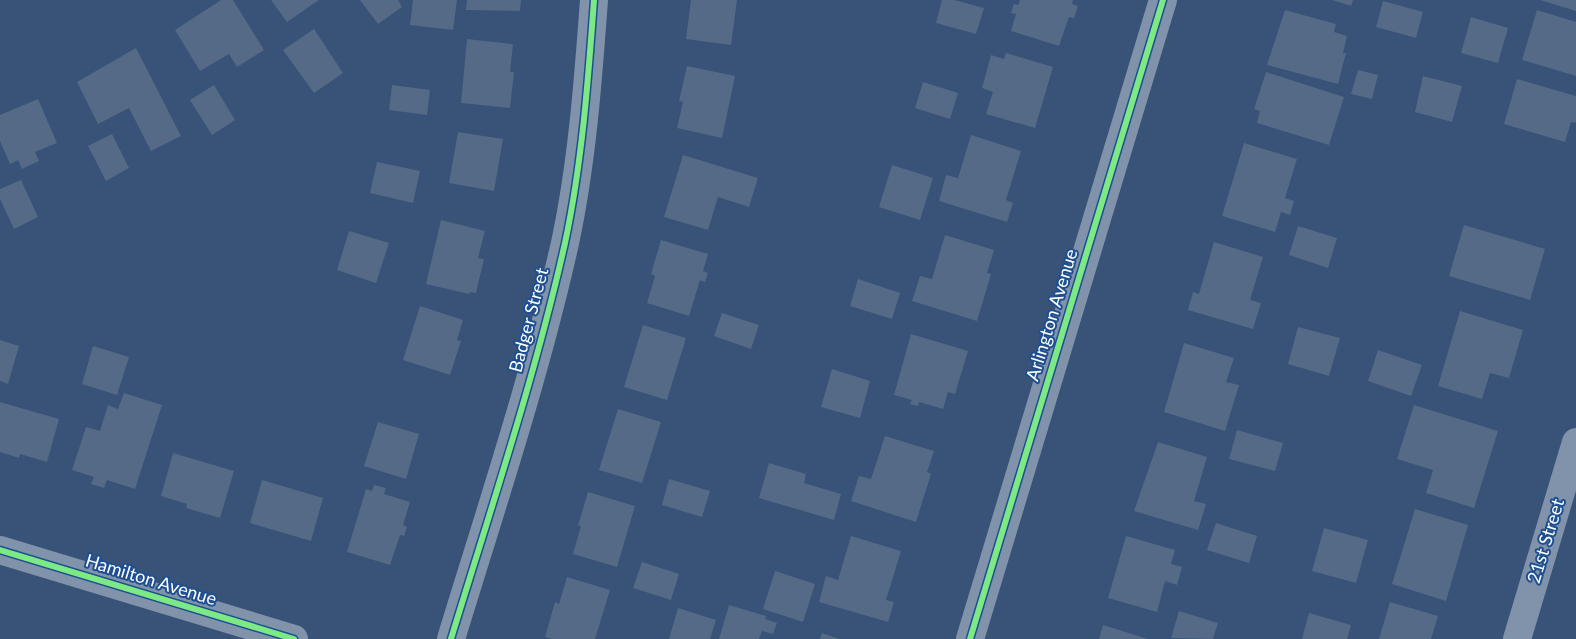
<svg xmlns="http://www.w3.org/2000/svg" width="1576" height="639" viewBox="0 0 1576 639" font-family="Lato,sans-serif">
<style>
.building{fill:#546a87}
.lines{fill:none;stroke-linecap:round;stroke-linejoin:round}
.minor{stroke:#8093aa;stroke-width:28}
.tertiary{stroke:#8093aa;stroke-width:28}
.cycleway-casing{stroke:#1e4f91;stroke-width:9}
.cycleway{stroke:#7ce984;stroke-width:6}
.labels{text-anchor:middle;stroke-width:4;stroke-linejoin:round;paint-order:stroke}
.street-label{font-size:18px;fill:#fff;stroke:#1e4f91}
</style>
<rect width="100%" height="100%" fill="#385377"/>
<path class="building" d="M221,0h12l31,50 -27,17 -8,-13 -29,17 -25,-41z
M271,0h48l-32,22z
M360,0h38l4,7 -24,17z
M413,0h44l-4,30 -43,-5z
M467,0h54l-1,11 -54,-1z
M691,0h46l-6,45 -45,-6z
M942,0h12l30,8 -8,26 -40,-11z
M1020,0h53l-1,4 6,2 -4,12 -5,-1 -10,29 -48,-15 5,-17 -5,-1 3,-9 4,1z
M1332,0h21l-2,6z
M1540,0h36v11z
M1383,1l40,11 -7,26 -40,-11z
M1285,10l51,14 -2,8 13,4 -4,17h3l-8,31 -71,-19z
M1537,10l39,12v54l-54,-16z
M1471,17l37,11 -10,35 -37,-10z
M314,29l29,44 -29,20 -31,-43z
M467,39l46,5 -3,28h4l-4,36 -49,-5z
M136,48l45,88 -30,15 -22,-43 -31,16 -21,-42z
M1006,53l47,14 -18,61 -49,-14 7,-22 -11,-4 9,-33 13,4z
M687,66l48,10 -13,62 -45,-10 6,-26 -4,-1z
M1358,70l20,5 -6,24 -21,-5z
M1266,72l78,25 -15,48 -72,-22 3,-12 -6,-2z
M1423,76l39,10 -10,36 -37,-10z
M1517,79l59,17v25l-1,2 -4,-1 -6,20 -61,-18z
M923,82l35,11 -8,26 -35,-11z
M214,85l21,35 -23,15 -22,-35z
M392,85l38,5 -3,25 -38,-5z
M38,99l19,44 -22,9 4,9 -17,8 -4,-9 -8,4 -10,-23v-26z
M458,132l45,7 -9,52 -45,-8z
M112,134l17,34 -23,13 -18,-35z
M971,135l50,16 -15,49 7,3 -6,19 -68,-21 7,-26 12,3z
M1244,143l53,16 -12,39 9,3 -4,14 -9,-3 -6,20 -53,-16z
M683,155l75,23 -9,29 -31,-10 -10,33 -44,-13z
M377,162l43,9 -7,32 -43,-10z
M892,165l41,13 -13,42 -41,-13z
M21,180l17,37 -24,12 -14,-30v-10z
M441,220l44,11 -7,27 6,1 -8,34 -6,-1 -1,2 -43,-10z
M1464,225l81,24 -15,51 -81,-24z
M1298,226l39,12 -9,30 -39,-13z
M349,231l40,12 -13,40 -39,-13z
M945,235l49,15 -7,23 4,1 -14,47 -65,-20 8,-25 12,3z
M661,240l47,14 -5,17 5,2 -3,9 -5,-2 -11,36 -42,-13 8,-27 -4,-2z
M1214,242l49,15 -13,43 11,3 -8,26 -65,-19 5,-18 6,2z
M858,279l42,14 -8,26 -42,-13z
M420,306l43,14 -6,20 4,1 -11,34 -47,-15z
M1460,311l63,19 -14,48 -19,-5 -8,26 -44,-13z
M722,313l37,12 -8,24 -37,-13z
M643,325l43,13 -19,62 -43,-13z
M1298,327l42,11 -11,38 -41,-12z
M911,334l57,17 -13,43 -7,-2 -5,17 -24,-7 -1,4 -8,-2 2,-4 -18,-5z
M0,340l19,6 -11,38 -8,-3z
M1184,343l50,15 -8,24 13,3 -14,46 -61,-19z
M93,346l36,11 -12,38 -35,-11z
M1378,350l44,15 -11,31 -43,-15z
M832,369l38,12 -10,37 -39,-11z
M124,393l38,12 -27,84 -28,-9 -3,8 -13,-4 3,-7 -22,-7 14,-43 14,4 8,-26 10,4z
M0,402l59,17 -12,43 -27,-8 -1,4 -19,-6z
M1414,405l84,26 -24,77 -48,-15 7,-23 -36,-11z
M618,409l43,13 -19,61 -43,-13z
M378,422l41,12 -13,45 -42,-13z
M1237,430l46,13 -8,28 -46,-12z
M885,436l49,15 -7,21 4,2 -15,48 -65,-21 8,-25 12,3z
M1158,442l49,15 -13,44 12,3 -8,26 -64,-19z
M173,453l61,18 -14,47 -34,-10 1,-4 -26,-8z
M769,463l37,11 -2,9 37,11 -7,26 -75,-22z
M669,479l41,12 -8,26 -40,-12z
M262,480l61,18 -12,43 -61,-18z
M374,485l12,3 -2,6 26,8 -7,23 4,2 -3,9 -4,-1 -10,30 -43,-13 19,-63 6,2z
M588,492l47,14 -18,61 -44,-13 8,-28h-3z
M1415,509l53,16 -22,76 -54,-17z
M1216,523l41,13 -8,27 -42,-13z
M1324,528l44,12 -12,43 -44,-12z
M851,536l50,15 -15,49 8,2 -6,20 -69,-20 7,-26 12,4z
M1126,536l49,14 -4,14 11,3 -5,18 -12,-4 -8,31 -49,-14z
M642,562l37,12 -8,26 -38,-12z
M775,571l40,13 -12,38 -40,-13z
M567,577l43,13 -15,49h-43l-7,-2 10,-35 4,2z
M1390,602l48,14 -7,23h-52z
M729,605l37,11 -1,3 12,4 -4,11 -11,-3 -3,8h-40z
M678,608l38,12 -6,19h-41z
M1179,611l39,12 -5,16 -42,-1z
M1309,613l42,12 -4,14h-45z
M1103,625l45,14h-49z
M822,633l17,6h-19z"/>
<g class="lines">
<path class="minor" d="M0,550l294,89
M451,639c40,-131 84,-262 114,-396 17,-80 23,-161 29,-243
M970,639l193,-639"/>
<path class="tertiary" d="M1517,639l59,-197"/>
<g class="cycleway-casing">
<path id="cycleway" d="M0,550l294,89
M451,639c40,-131 84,-262 114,-396 17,-80 23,-161 29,-243
M970,639l193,-639"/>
</g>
<use href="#cycleway" class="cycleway"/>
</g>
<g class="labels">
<g class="street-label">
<text transform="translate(1052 315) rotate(-73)" y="6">Arlington Avenue</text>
<text transform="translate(529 320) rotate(-75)" y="6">Badger Street</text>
<text transform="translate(1546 541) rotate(-73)" y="6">21st Street</text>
<text transform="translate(151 580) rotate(17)" y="6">Hamilton Avenue</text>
</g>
</g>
</svg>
